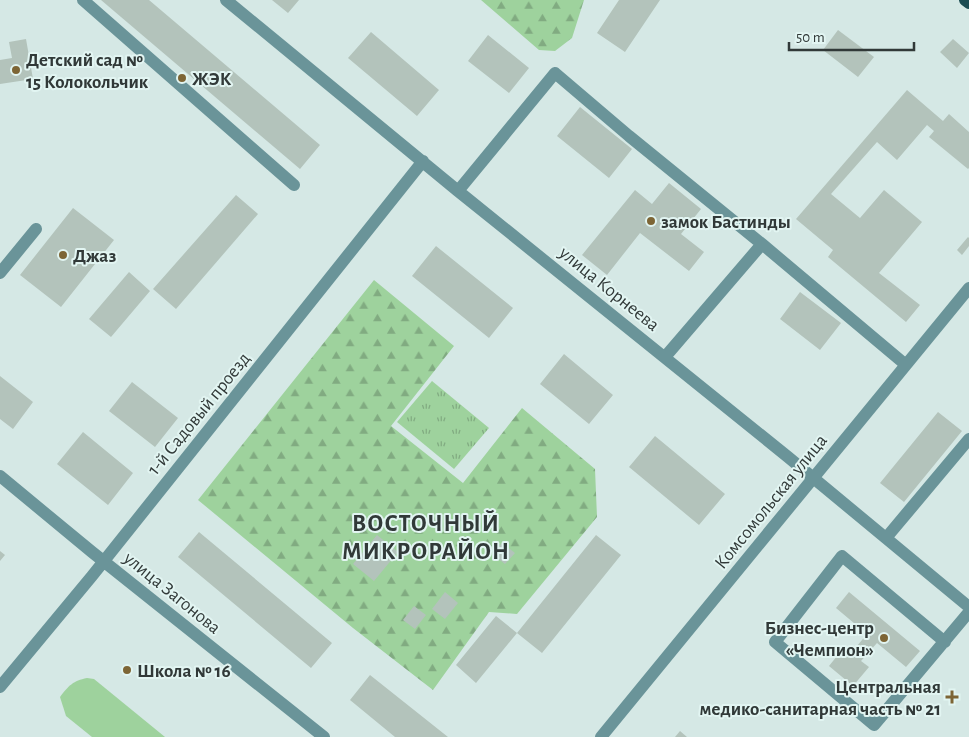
<svg xmlns="http://www.w3.org/2000/svg" width="969" height="737" viewBox="0 0 969 737" font-family="'Alegreya Sans',sans-serif">
<style>
.forest{fill:url(#forest-firs)}
.park{fill:url(#park-tufts)}
.pitch{fill:#9ed29d}
.building{fill:#b3c3bb}
.lines{fill:none;stroke-linecap:round;stroke-linejoin:round}
.minor{stroke:#6a9499;stroke-width:12}
.major{stroke:#1c4d53;stroke-width:12}
.poi-dot{fill:#7d6535;stroke:#e2f5f2;stroke-width:2}
.labels{text-anchor:middle;stroke-width:4;stroke-linejoin:round;paint-order:stroke}
.poi-label{font-size:19px;font-weight:bold;fill:#313938;stroke:#e2f5f2;text-anchor:start}
.street-label{font-size:19px;fill:#313938;stroke:#e2f5f2}
.district-label{font-size:24px;font-weight:bold;letter-spacing:1px;fill:#313938;stroke:#e2f5f2}
</style>
<defs>
<pattern id="forest-firs" width="22" height="20" patternUnits="userSpaceOnUse" patternTransform="scale(1.25)"><rect width="22" height="20" fill="#9ed29d"/><path d="M5 1l3.5 6h-7zM16 11l3.5 6h-7z" fill="#81ab81"/></pattern>
<pattern id="park-tufts" width="24" height="20" patternUnits="userSpaceOnUse" patternTransform="scale(1.25)"><rect width="24" height="20" fill="#9ed29d"/><path d="M3 7l-1-3M5 7V3M7 7l1-3M15 17l-1-3M17 17v-4M19 17l1-3" fill="none" stroke="#81ab81"/></pattern>
</defs>
<rect width="100%" height="100%" fill="#d5e8e5"/>
<path class="forest" d="M481,0h103l-12,38 -17,13 -16,-1z
M374,280l80,66 -63,80 72,57 59,-75 73,61 2,48 -80,97 -28,-2 -56,78 -80,-62 -155,-128z"/>
<path class="park" d="M432,381l57,47 -35,41 -57,-47z"/>
<path class="pitch" d="M87,678l7,1 71,58h-73l-26,-21 -6,-19c9,-12 13,-16 27,-19z"/>
<path class="building" d="M101,0h48l171,145 -20,24z
M272,0h27l-11,13z
M619,0h41l-35,52 -28,-19z
M838,30l36,27 -16,20 -35,-27z
M371,32l68,58 -22,26 -69,-58z
M488,35l41,33 -20,25 -41,-32z
M26,39l7,40 -33,5v-24l12,-2 -3,-16z
M953,39l16,14 -12,15 -17,-16z
M907,90l36,31 6,-7 20,18v36l-1,1 -39,-32 5,-6 -7,-6 -30,35 -20,-18 -46,52 29,24 24,-28 38,32 -43,51 41,32 -14,17 -78,-65 5,-7 -37,-31z
M580,107l52,42 -23,29 -52,-42z
M669,183l32,26 -20,25 23,18 -15,19 -49,-38 -33,42 -25,-20 53,-65 17,14z
M236,195l22,19 -82,95 -23,-20z
M73,208l41,32 -53,67 -41,-32z
M968,237l1,1v8l-7,9 -5,-5z
M436,246l77,62 -24,30 -77,-62z
M129,272l21,19 -39,46 -22,-18z
M800,292l41,31 -21,27 -40,-31z
M564,354l49,41 -24,29 -49,-40z
M0,376l33,26 -20,27 -13,-10z
M132,382l46,36 -23,29 -46,-36z
M938,412l24,19 -58,71 -24,-19z
M83,432l50,41 -25,32 -51,-41z
M655,436l70,58 -26,31 -70,-58z
M199,532l133,111 -21,25 -133,-111z
M377,535l21,17 -24,29 -21,-17z
M596,535l25,20 -79,98 -25,-20z
M502,543l13,10 -10,11 -13,-10z
M0,551l5,4 -5,6z
M445,592l13,11 -13,16 -13,-10z
M849,592l71,59 -14,16 -29,-24 -16,18 8,6 -16,19 -24,-20 16,-20 7,6 15,-18 -31,-26z
M414,606l12,9 -11,14 -12,-9z
M496,616l21,17 -41,50 -20,-18z
M370,675l78,62h-53l-45,-37z
M680,731l7,6h-12z"/>
<g class="lines">
<path class="minor" d="M83,0l211,185
M226,0l232,191 330,266 181,150
M458,191l97,-118 74,63 133,108 144,121
M0,273l36,-44
M665,357l97,-113
M0,476l92,76 232,185
M886,538l83,-99
M945,642l-103,-86 -67,86 99,83 11,-13 84,-100
M0,687l92,-111 331,-415
M601,737l368,-449"/>
<path class="major" d="M965,0l4,3"/>
</g>
<g class="poi-dot">
<circle cx="16" cy="70" r="5"/>
<circle cx="182" cy="78" r="5"/>
<circle cx="651" cy="221" r="5"/>
<circle cx="63" cy="255" r="5"/>
<circle cx="884" cy="638" r="5"/>
<circle cx="127" cy="670" r="5"/>
<path d="M949.5 689.5h5v5h5v5h-5v5h-5v-5h-5v-5h5z"/>
</g>
<g class="labels">
<g class="poi-label">
<text x="26" y="66">Детский сад №<tspan x="26" dy="22">15 Колокольчик</tspan></text>
<text x="192" y="85">ЖЭК</text>
<text x="661" y="228">замок Бастинды</text>
<text x="73" y="262">Джаз</text>
<text x="874" y="634" text-anchor="end">Бизнес-центр<tspan x="874" dy="22">«Чемпион»</tspan></text>
<text x="137" y="677">Школа № 16</text>
<text x="941" y="693" text-anchor="end">Центральная<tspan x="941" dy="22">медико-санитарная часть № 21</tspan></text>
</g>
<g class="street-label">
<text transform="translate(610 288) rotate(39)" y="7">улица Корнеева</text>
<text transform="translate(198 413) rotate(-51)" y="7">1-й Садовый проезд</text>
<text transform="translate(770 501) rotate(-51)" y="7">Комсомольская улица</text>
<text transform="translate(173 592) rotate(39)" y="7">улица Загонова</text>
</g>
<g class="district-label">
<text x="426" y="531">ВОСТОЧНЫЙ<tspan x="426" dy="28">МИКРОРАЙОН</tspan></text>
</g>
</g>
<path d="M789 42v8h125v-8" fill="none" stroke="#313938" stroke-width="2.5"/>
<text x="796" y="42" font-size="15" fill="#313938" stroke="#e2f5f2" stroke-width="4" paint-order="stroke">50 m</text>
</svg>
